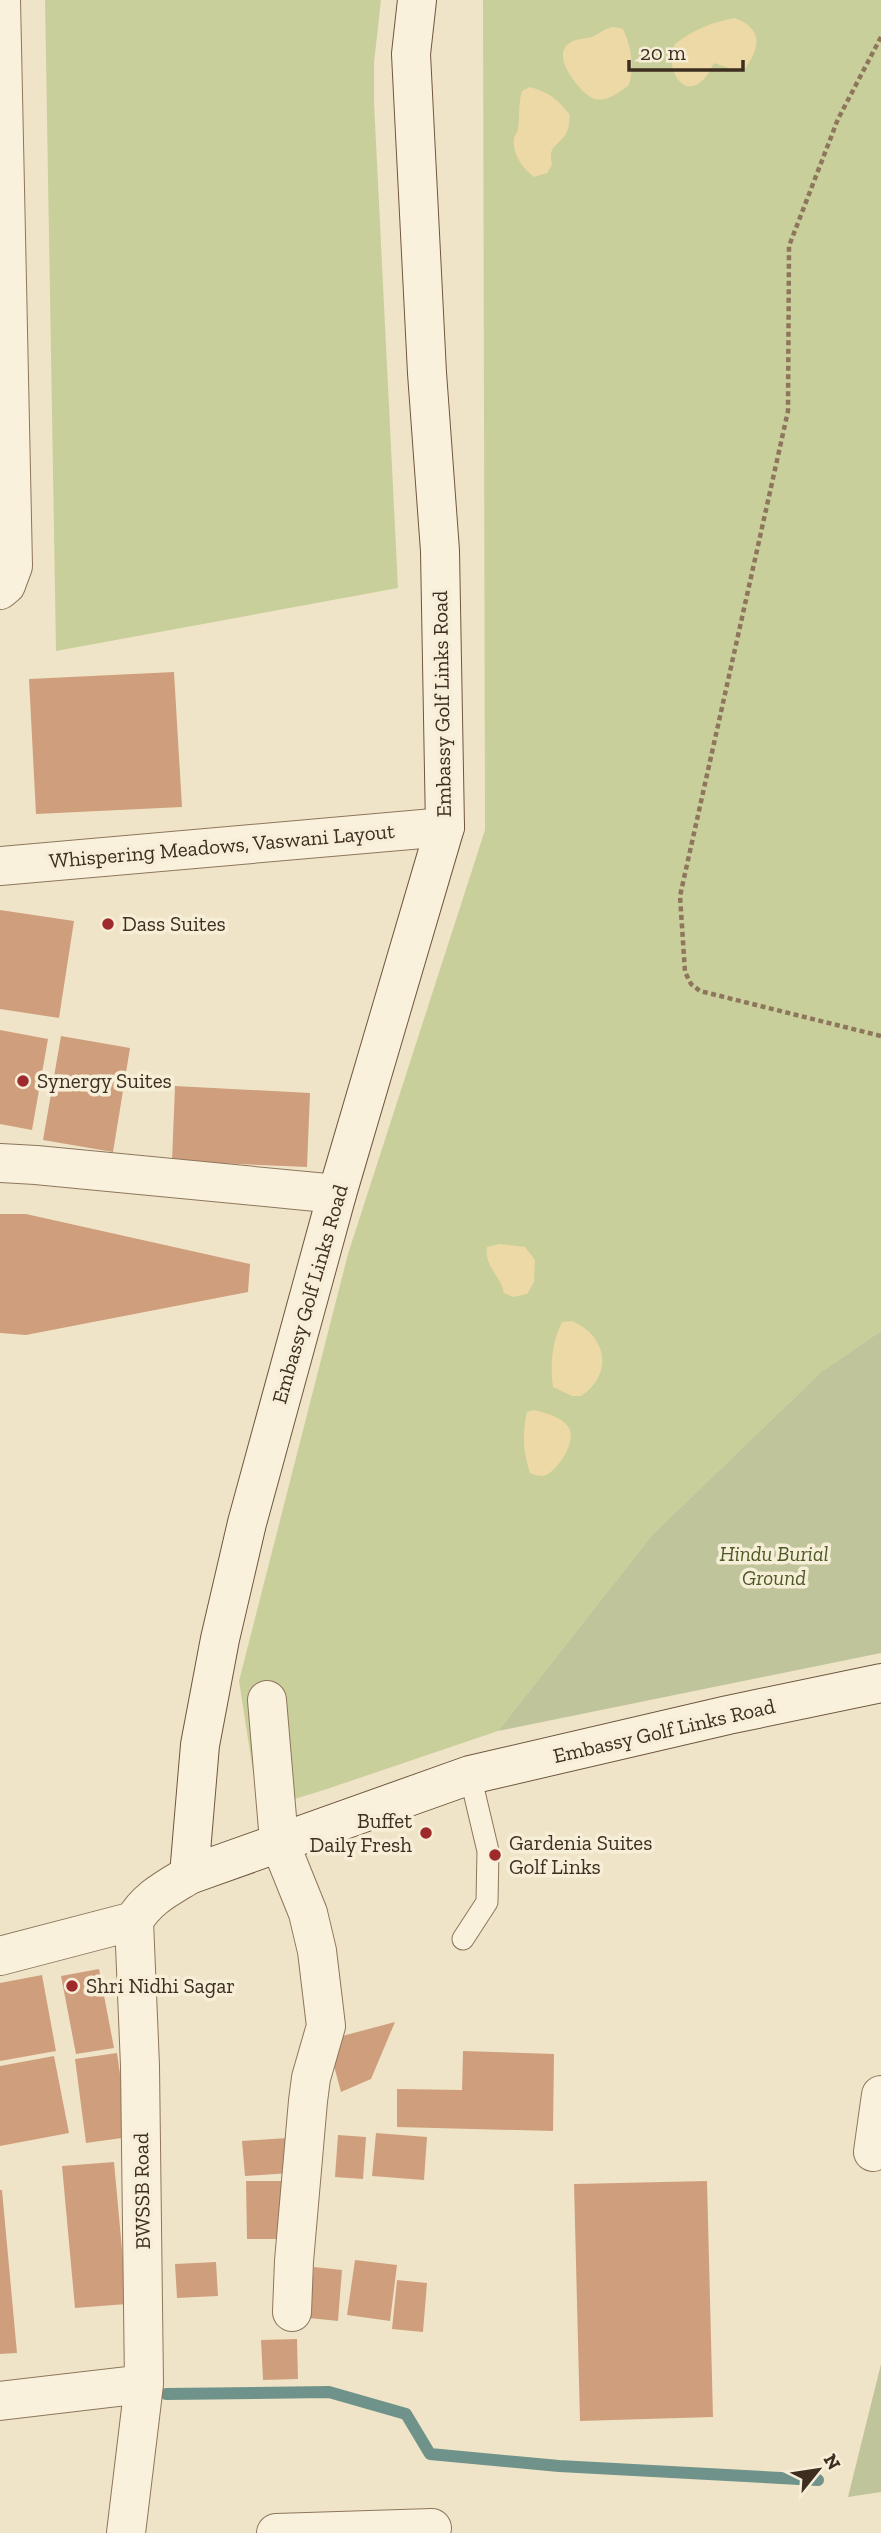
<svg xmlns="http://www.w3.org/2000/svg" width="881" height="2533" viewBox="0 0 881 2533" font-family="'Zilla Slab',serif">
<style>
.green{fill:#c9cf9b}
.sand{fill:#ecd9a5}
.cemetery{fill:#bfc49a}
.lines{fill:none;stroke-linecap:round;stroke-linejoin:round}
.stream{stroke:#6f938a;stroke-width:12}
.building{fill:#cf9f7d}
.lane-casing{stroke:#8d765c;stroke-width:23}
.street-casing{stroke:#8d765c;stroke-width:40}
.secondary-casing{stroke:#6f573f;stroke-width:40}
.path{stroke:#8d765c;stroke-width:4.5;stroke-dasharray:5 3.5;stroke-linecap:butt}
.lane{stroke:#faf1dc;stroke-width:21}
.street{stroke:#faf1dc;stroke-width:38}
.secondary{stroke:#faf1dc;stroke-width:38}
.poi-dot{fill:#9e2a2b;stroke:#f7eed8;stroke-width:2.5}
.labels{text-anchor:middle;stroke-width:7;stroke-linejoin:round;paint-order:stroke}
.street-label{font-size:21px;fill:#3d2e20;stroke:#f7eed8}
.poi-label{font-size:21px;fill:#3d2e20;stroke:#f7eed8;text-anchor:start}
.park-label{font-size:21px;font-style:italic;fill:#4d5a26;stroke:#f7eed8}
</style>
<rect width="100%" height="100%" fill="#f0e4c8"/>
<path class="green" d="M45,0h336l-7,63v39l24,486 -342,63z
M483,0h398v1331l-60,41 -169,163 -154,196 -171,58 -68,21 -20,-129 109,-427 137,-424z"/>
<path class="sand" d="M735,18c28,11 26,29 9,52l-6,1 -24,-8c-22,48 -52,12 -39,-19 18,-14 37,-22 60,-26z
M614,27l9,2c9,20 11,36 6,56 -9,7 -22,17 -34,14 -8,-2 -15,-11 -20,-17 -9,-12 -21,-32 -2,-41 7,-3 15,-2 21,-5 8,-4 11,-8 20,-9z
M530,87c18,5 29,13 40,28 -1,8 -1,18 -8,24 -10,10 -13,10 -10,26l-5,8 -13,4c-11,-8 -22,-23 -20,-38 0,-3 3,-6 4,-10 2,-13 0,-25 4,-38z
M500,1244l25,3 10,13 -1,22 -7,12 -14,3 -9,-4c-3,-17 -20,-27 -17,-46z
M572,1321c35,15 42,53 9,75h-9l-19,-9c-3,-24 -1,-44 9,-65z
M534,1410c11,3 29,7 35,18 8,13 -11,42 -23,47 -6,2 -11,0 -16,-2 -7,-21 -8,-40 -3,-61z"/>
<path class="cemetery" d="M881,1331v322l-383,78 154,-196 169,-163z
M881,2364v128l-33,5z"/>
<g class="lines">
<path class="stream" d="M166,2394l163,-2 77,22 24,40 129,12 259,14"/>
</g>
<path class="building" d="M174,672l8,135 -146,7 -7,-135z
M0,910l74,11 -15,97 -59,-9z
M0,1030l48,9 -16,91 -32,-6z
M61,1036l69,12 -17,104 -70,-12z
M175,1086l135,7 -3,74 -135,-6z
M0,1214h26l224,50 -2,28 -222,43 -26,-2z
M99,1969l15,79 -38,6 -15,-78z
M42,1975l14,76 -56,10v-78z
M395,2022l-24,57 -30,13 -14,-52z
M463,2051l91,3 -1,77 -156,-4v-38l65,1z
M117,2053l12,84 -43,6 -11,-84z
M54,2056l15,77 -69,13v-80z
M376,2133l51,4 -3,43 -52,-4z
M338,2135l28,2 -3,42 -28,-2z
M287,2138l3,35 -45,3 -3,-35z
M114,2162l13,142 -52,4 -13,-142z
M246,2181h40v58h-39z
M707,2181l6,236 -133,4 -6,-237z
M0,2190h2l15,163 -17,1z
M355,2260l42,5 -7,56 -43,-6z
M216,2262l2,34 -41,2 -2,-34z
M314,2267l28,3 -4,51 -29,-3z
M397,2280l30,3 -4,49 -31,-3z
M297,2339l1,40 -35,1 -2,-40z"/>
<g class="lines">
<g class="lane-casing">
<path id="lane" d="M463,1939l24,-37 1,-51 -18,-76"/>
</g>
<g class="street-casing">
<path id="street" d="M0,590l6,-5 7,-19 -12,-566
M0,866l445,-39
M0,1163l36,2 301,29
M267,1700l12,141 29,72 9,38 9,75 -15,52 -3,23 -14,160 -2,51
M0,1956l134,-35
M873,2152l8,-57
M0,2401l144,-17
M126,2533l18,-149 -4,-318 -6,-145c13,-23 34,-33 55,-46
M276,2533l156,-5"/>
</g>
<g class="secondary-casing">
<path id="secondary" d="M417,0l-6,54 16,319 13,178 5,276 -108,367 -90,329 -27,116 -20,106 -11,130 281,-100 258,-60 153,-32"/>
</g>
<path class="path" d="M881,37l-43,82 -49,127 -1,165 -108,485 5,76 6,12 9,7 181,45"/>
<use href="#lane" class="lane"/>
<use href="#street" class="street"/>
<use href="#secondary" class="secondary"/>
</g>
<g class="poi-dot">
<circle cx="108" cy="924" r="7"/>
<circle cx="23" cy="1081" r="7"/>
<circle cx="426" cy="1833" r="7"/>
<circle cx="495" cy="1855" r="7"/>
<circle cx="72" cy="1986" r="7"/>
</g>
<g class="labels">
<g class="street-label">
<text transform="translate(442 704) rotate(-91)" y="7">Embassy Golf Links Road</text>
<text transform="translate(222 846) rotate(-5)" y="7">Whispering Meadows, Vaswani Layout</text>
<text transform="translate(310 1294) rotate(-74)" y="7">Embassy Golf Links Road</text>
<text transform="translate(664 1731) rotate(-13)" y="7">Embassy Golf Links Road</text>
<text transform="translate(142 2191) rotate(-91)" y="7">BWSSB Road</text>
</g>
<g class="poi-label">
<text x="122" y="931">Dass Suites</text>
<text x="37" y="1088">Synergy Suites</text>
<text x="412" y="1828" text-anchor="end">Buffet<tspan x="412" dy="24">Daily Fresh</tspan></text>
<text x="509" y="1850">Gardenia Suites<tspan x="509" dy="24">Golf Links</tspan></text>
<text x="86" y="1993">Shri Nidhi Sagar</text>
</g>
<g class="park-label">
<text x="774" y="1561">Hindu Burial<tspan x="774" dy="24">Ground</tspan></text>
</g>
</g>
<g transform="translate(818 2470) rotate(60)" stroke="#f7eed8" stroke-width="5" paint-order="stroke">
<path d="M0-5L12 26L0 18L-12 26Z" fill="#3d2e20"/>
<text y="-10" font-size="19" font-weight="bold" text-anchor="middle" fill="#3d2e20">N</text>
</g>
<path d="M629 60v10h114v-10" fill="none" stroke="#3d2e20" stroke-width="3.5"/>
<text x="640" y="60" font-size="21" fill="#3d2e20" stroke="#f7eed8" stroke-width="5" paint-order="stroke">20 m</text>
</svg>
